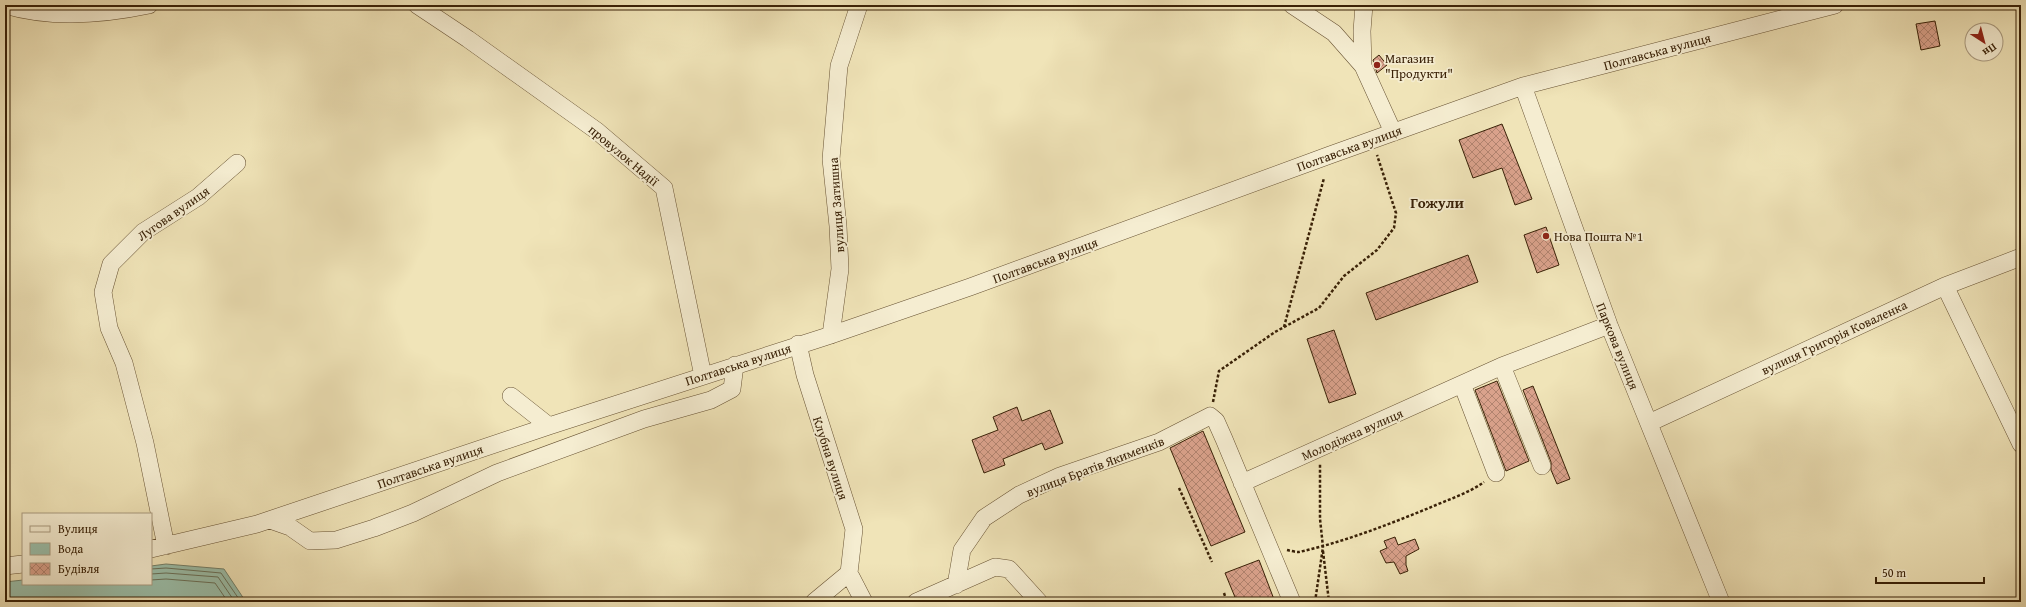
<svg xmlns="http://www.w3.org/2000/svg" width="2026" height="607" viewBox="0 0 2026 607" font-family="'Gentium Book Plus',serif">
<style>
.water{fill:#9bbfaa;stroke:#748069}
.lines{fill:none;stroke-linecap:round;stroke-linejoin:round}
.shore{stroke:#6a7058;stroke-width:1}
.building{fill:url(#building-cross-hatch);stroke:#392107}
.minor-casing{stroke:#675233;stroke-width:18}
.path{stroke:#392107;stroke-width:2.5;stroke-dasharray:3 2;stroke-linecap:butt}
.minor{stroke:#f5edd1;stroke-width:17}
.poi-dot{fill:#8f2418;stroke:#f5edd1;stroke-width:1.5}
.labels{text-anchor:middle;stroke-width:3.5;stroke-linejoin:round;paint-order:stroke}
.street-label{font-size:13px;fill:#392107;stroke:#f5edd1}
.poi-label{font-size:13px;fill:#392107;stroke:#f5edd1;text-anchor:start}
.quarter-label{font-size:15px;font-weight:bold;fill:#392107;stroke:#f5edd1}
</style>
<defs>
<pattern id="building-cross-hatch" width="8" height="8" patternUnits="userSpaceOnUse"><rect width="8" height="8" fill="#daa28c"/><path d="M0 0l8 8M0 8l8-8" fill="none" stroke="#b28470"/></pattern>
</defs>
<rect width="100%" height="100%" fill="#f0e4b8"/>
<filter id="stains"><feTurbulence type="fractalNoise" baseFrequency=".005" numOctaves="4"/><feColorMatrix values="0 0 0 0 .2 0 0 0 0 .09 0 0 0 0 .02 0 0 0 .5 -.17"/></filter>
<radialGradient id="worn" r=".72"><stop offset=".6" stop-color="#630" stop-opacity="0"/><stop offset="1" stop-color="#630" stop-opacity=".3"/></radialGradient>
<path class="water" d="M166,564l58,5 22,33h-241v-20l18,-2v4h128v-18z"/>
<g class="lines">
<path class="shore" d="M151,569l15,-1 55,5 20,29
M151,574l15,-1 52,4 17,25
M151,580l15,-1 49,4 13,19"/>
</g>
<path class="building" d="M1935,21l5,25 -19,4 -5,-26z
M1379,55l8,10 -10,8 -4,-13z
M1502,124l30,75 -17,6 -13,-37 -29,10 -14,-38z
M1546,227l13,38 -22,8 -13,-38z
M1468,255l10,27 -102,38 -10,-27z
M1334,330l22,64 -27,9 -22,-64z
M1497,381l32,80 -23,10 -31,-81z
M1533,386l37,93 -13,5 -6,-14v-8l-28,-72z
M1017,407l5,14 28,-11 13,33 -18,7 -3,-7 -39,16 2,6 -21,8 -12,-33 26,-10 -5,-13z
M1203,431l42,101 -34,14 -41,-98z
M1395,537l3,8 17,-6 4,10 -13,7v9l2,6 -8,3 -6,-12 -8,1 -6,-12 7,-3 -3,-7z
M1259,560l16,42h-38l-12,-29z"/>
<g class="lines">
<g class="minor-casing">
<path id="minor" d="M5,5c47,14 97,10 144,0
M417,5l51,34 129,92 67,57 39,188
M1292,5l42,28 29,33 30,66
M1363,66l-1,-35 2,-26
M1523,86l86,239 112,277
M1945,286l76,158
M831,335l9,-66 -2,-43 -7,-67 8,-93 20,-61
M798,344l7,31 49,154 -5,44 15,29
M1502,366l40,100
M1462,384l34,89
M511,396l38,30
M1649,423l296,-137 76,-29
M1242,483l260,-117 107,-41
M270,520l20,7 20,14 26,-1 38,-12 39,-15 84,-40 147,-54 67,-19 21,-11 3,-24
M166,546l-21,-103 -21,-80 -15,-35 -6,-36 8,-28 32,-32 55,-35 39,-34
M151,549l106,-25 292,-98 282,-91 139,-48 360,-132 193,-69 312,-81
M5,566l18,-2
M956,585l6,-35 22,-32 35,-23 41,-19 99,-34 51,-26 6,5 8,18 68,163
M814,602l35,-29
M916,602l79,-35 14,2 30,33"/>
</g>
<path class="path" d="M1284,327l40,-149
M1213,402l6,-31 56,-39 44,-24 25,-32 33,-26 17,-22 2,-15 -19,-58
M1179,488l33,74
M1287,550c4,1 9,2 12,2 45,-10 88,-27 130,-44 18,-8 40,-15 55,-26
M1323,551l6,51
M1224,593l3,9
M1315,602l8,-55 -3,-28v-55"/>
<use href="#minor" class="minor"/>
</g>
<g class="poi-dot">
<circle cx="1377" cy="65" r="4"/>
<circle cx="1546" cy="236" r="4"/>
</g>
<g class="labels">
<g class="street-label">
<text transform="translate(1657 51) rotate(-15)" y="5">Полтавська вулиця</text>
<text transform="translate(1349 148) rotate(-20)" y="5">Полтавська вулиця</text>
<text transform="translate(624 155) rotate(40)" y="5">провулок Надії</text>
<text transform="translate(836 205) rotate(-94)" y="5">вулиця Затишна</text>
<text transform="translate(173 213) rotate(-35)" y="5">Лугова вулиця</text>
<text transform="translate(1045 260) rotate(-20)" y="5">Полтавська вулиця</text>
<text transform="translate(1834 337) rotate(-25)" y="5">вулиця Григорія Коваленка</text>
<text transform="translate(1618 346) rotate(68)" y="5">Паркова вулиця</text>
<text transform="translate(738 364) rotate(-18)" y="5">Полтавська вулиця</text>
<text transform="translate(1352 434) rotate(-24)" y="5">Молодіжна вулиця</text>
<text transform="translate(831 458) rotate(72)" y="5">Клубна вулиця</text>
<text transform="translate(430 466) rotate(-19)" y="5">Полтавська вулиця</text>
<text transform="translate(1095 466) rotate(-21)" y="5">вулиця Братів Якименків</text>
</g>
<g class="poi-label">
<text x="1385" y="63">Магазин<tspan x="1385" dy="15">"Продукти"</tspan></text>
<text x="1554" y="241">Нова Пошта №1</text>
</g>
<g class="quarter-label">
<text x="1437" y="208">Гожули</text>
</g>
</g>
<rect width="2026" height="607" fill="none" stroke="#f0e4b8" stroke-width="20"/>
<rect x="6" y="6" width="2014" height="595" fill="none" stroke="#392107" stroke-width="2"/>
<rect x="10" y="10" width="2006" height="587" fill="none" stroke="#392107"/>
<rect x="22" y="513" width="130" height="72" fill="#f5edd1" stroke="#aa9b80"/>
<rect x="30" y="526" width="20" height="6" fill="#f5edd1" stroke="#aa9b80"/>
<text x="58" y="533" font-size="12" fill="#392107">Вулиця</text>
<rect x="30" y="543" width="20" height="12" fill="#9bbfaa" stroke="#aa9b80"/>
<text x="58" y="553" font-size="12" fill="#392107">Вода</text>
<rect x="30" y="563" width="20" height="12" fill="url(#building-cross-hatch)" stroke="#aa9b80"/>
<text x="58" y="573" font-size="12" fill="#392107">Будівля</text>
<g transform="translate(1984 42) rotate(144)"><circle r="19" fill="#f5edd1" stroke="#aa9b80"/>
<path d="M0-3L7 15L0 10L-7 15Z" fill="#8f2418"/>
<text y="-6" font-size="11" font-weight="bold" text-anchor="middle" fill="#392107">Пн</text>
</g>
<path d="M1876 577v6h108v-6" fill="none" stroke="#392107" stroke-width="2"/>
<text x="1882" y="577" font-size="12" fill="#392107" stroke="#f5edd1" stroke-width="3" paint-order="stroke">50 m</text>
<rect width="100%" height="100%" filter="url(#stains)"/>
<rect width="100%" height="100%" fill="url(#worn)"/>
</svg>
